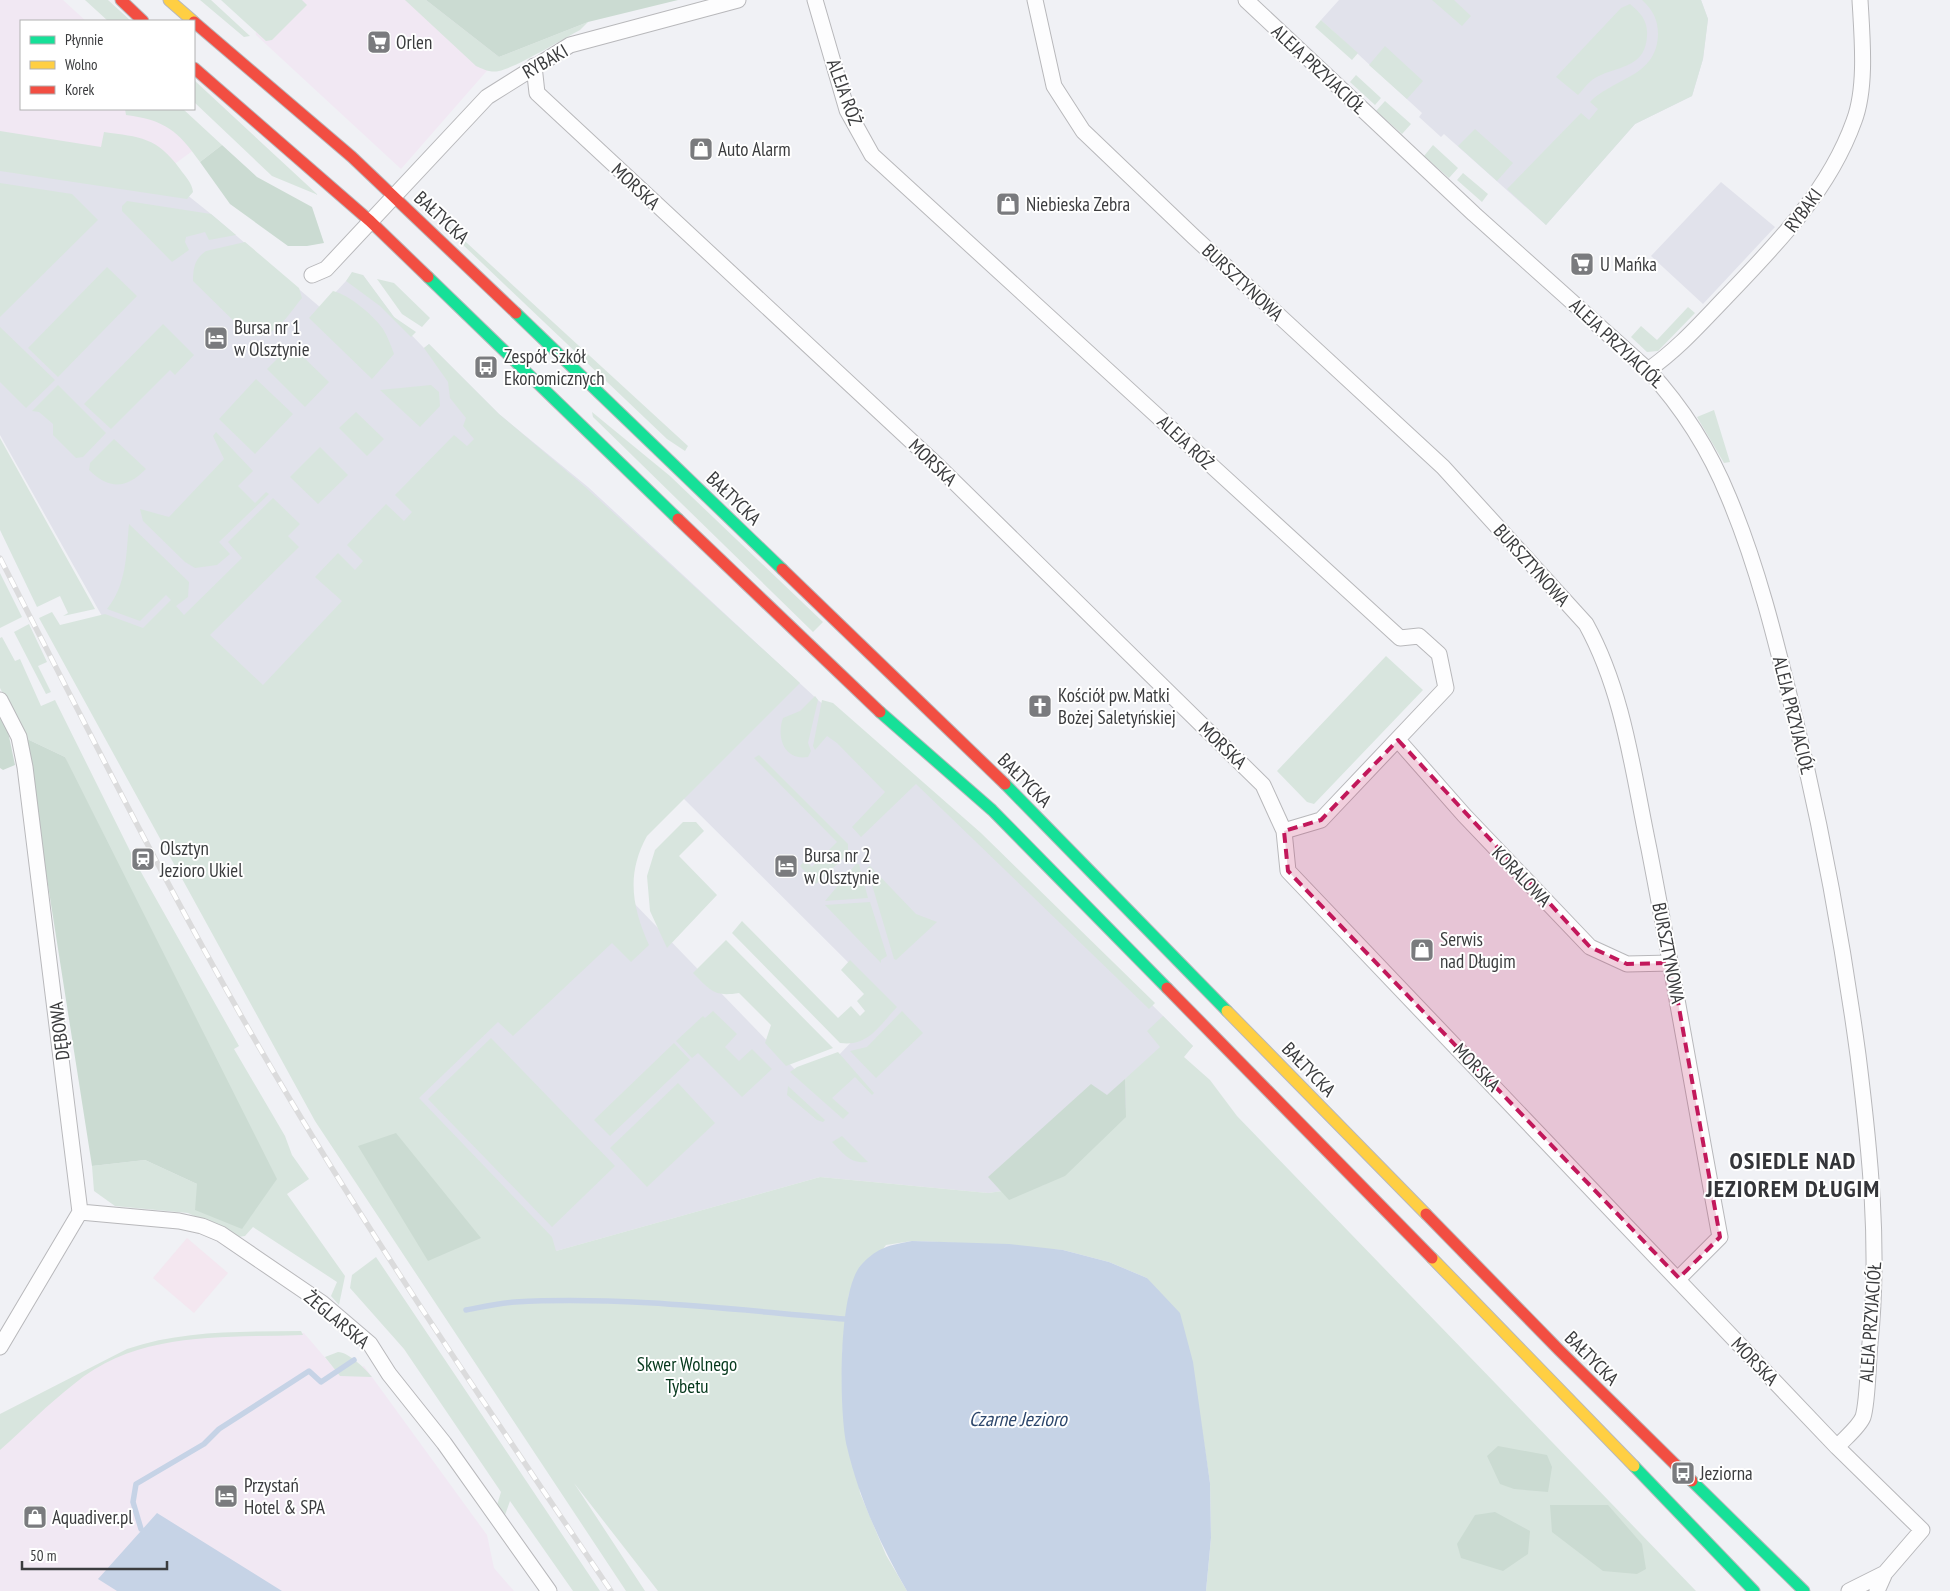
<svg xmlns="http://www.w3.org/2000/svg" width="1950" height="1591" viewBox="0 0 1950 1591" font-family="'PT Sans Narrow',sans-serif">
<style>
.commercial{fill:#f1e8f3}
.industrial{fill:#f4e7f0}
.built{fill:#e1e2eb;fill-rule:evenodd}
.green{fill:#d8e5de}
.forest{fill:#cbdbd2}
.water{fill:#c6d3e6}
.lines{fill:none;stroke-linecap:round;stroke-linejoin:round}
.stream{stroke:#c6d3e6;stroke-width:5.5}
.street-casing{stroke:#b8b8bb;stroke-width:17}
.fast-casing{stroke:#b8b8bb;stroke-width:13}
.slow-casing{stroke:#b8b8bb;stroke-width:13}
.jam-casing{stroke:#b8b8bb;stroke-width:13}
.street{stroke:#fdfdfe;stroke-width:15}
.fast{stroke:#16e098;stroke-width:11}
.slow{stroke:#ffcf43;stroke-width:11}
.jam{stroke:#f24e42;stroke-width:11}
.rail-casing{stroke:#dbdbdc;stroke-width:5.5}
.rail{stroke:#fff;stroke-width:4;stroke-dasharray:11;stroke-linecap:butt}
.marked{fill:#c2185b;fill-opacity:0.2;stroke:#c2185b;stroke-width:4;stroke-dasharray:10 6;stroke-linejoin:round}
.labels{text-anchor:middle;stroke-width:4;stroke-linejoin:round;paint-order:stroke}
.poi-label{font-size:19px;fill:#3b3c3e;stroke:#fff;text-anchor:start}
.street-label{font-size:19px;fill:#3b3c3e;stroke:#fff}
.park-label{font-size:19px;fill:#04371b;stroke:#fff}
.water-label{font-size:20px;font-style:italic;fill:#2d476c;stroke:#fff}
.district-label{font-size:24px;font-weight:bold;letter-spacing:1px;fill:#343539;stroke:#fff}
</style>
<rect width="100%" height="100%" fill="#f0f1f5"/>
<path class="commercial" d="M0,0h63l23,21h-65v88h157l32,29 -49,36 -161,-25z
M252,0h174l73,57 -98,112 -145,-134z
M304,1333l35,41 25,-8 123,169 7,33 20,23h-514v-167l110,-65 40,-16 33,-6z"/>
<path class="industrial" d="M187,1238l41,35 -34,40 -41,-35z"/>
<path class="built" d="M1339,0h362l7,19 -5,40 -11,37 -57,28 -89,101 -102,-91 -3,3 -22,-20 3,-4 -101,-93z
M0,149l161,25 50,40 110,94 25,-27 17,-6 31,42 30,31 5,-4 70,70 89,73 230,213 180,150 195,196 -149,139 -56,8 -168,-16 -378,106 -335,-658 -107,-190zM680,795l209,208 -79,82 -213,-220z
M1721,182l54,45 -72,77 -52,-48z"/>
<path class="green" d="M85,0h23l23,21h-23z
M200,0h11l39,36 -6,1z
M221,0h81l5,5 -35,35 -6,1z
M405,0h21l73,57 89,-35 -8,8c-19,10 -63,37 -81,41 -9,2 -16,-2 -23,-5z
M1432,0h22l17,16 -9,10z
M1642,0h59l7,19 -5,40 -11,37 -57,28 -89,101 -39,-36 74,-76 8,7 9,-11 -8,-7c25,-25 67,-25 68,-68 0,-14 -5,-24 -16,-34z
M1630,4c11,9 18,17 17,32 -2,36 -36,29 -56,45 -5,4 -9,10 -13,14l-22,-18 65,-69z
M1321,20l37,33 -6,7 -37,-33z
M1385,46l38,35 -16,18 -38,-34z
M1356,75l25,23 -6,7 -25,-23z
M194,80l124,115 -46,-19 -78,-74z
M1385,101l26,23 -9,10 -26,-23z
M125,109h58l39,36 -22,17c-22,-31 -35,-42 -74,-47z
M1475,129l38,34 -16,18 -39,-35z
M0,131l101,16 3,-15c36,5 53,5 76,37 5,7 12,14 13,23l-6,7 -187,-28z
M1433,145l25,23 -9,10 -25,-22z
M1463,173l25,21 -6,8 -25,-22z
M0,183l72,11 26,26 -98,97z
M127,201l84,13 25,21 -27,5 -4,-8 -19,5 -1,5 4,8 -17,12 -50,-51v-5z
M443,221l245,225 -3,5 -18,-12 -226,-215z
M245,242l54,46 3,10c-16,19 -26,41 -53,38l-56,-55c0,-13 2,-23 13,-30z
M107,267l30,29 -79,81 -30,-29z
M352,272l11,3 31,42 22,15 -5,5 -31,-31 -34,-25z
M377,279l17,4 36,35 -8,9 -20,-13z
M333,291c17,4 41,25 50,38 5,8 8,17 11,25l-22,25 -63,-61z
M1688,307l7,6 -37,38 -11,1 -16,-15 10,-11 16,14z
M163,324l31,31 -19,20 -5,-5 -59,59 -27,-25z
M0,327l55,53 -29,28 -26,-26z
M429,344l70,70 85,72 216,197 -153,153c-21,38 -15,71 2,109l-18,17 -19,-19 -99,93 -15,-14 -79,76 133,139 4,14 264,-74 168,16 56,-8 82,-77 -1,-29 35,-32 -13,-16 16,-15 30,30 -9,11 26,23 27,36 459,475h-490l5,-53 -1,-55 -9,-59 -54,-146 -38,-16 -46,-12 -124,-8 -27,-1 -26,4 -37,49 -7,60 18,139 26,62 21,36h-249l-84,-108 71,108h-19l-311,-470 -276,-503 13,-6 8,13 45,-11 38,14 28,-28 -5,-5 -26,26 -33,-12c20,-25 19,-54 22,-85l60,58 -1,15 -12,9 8,9 58,-57 -14,-16 45,-44 27,26 -12,12 11,11 -89,88 53,50 79,-84 -27,-24 23,-24 17,17 8,-9 -16,-16 39,-41 18,17 8,-9 -17,-17 59,-60 13,11 7,-7 -11,-13 3,-8 -16,-20 -2,-16 -24,-34z
M291,345l38,37 -24,25 -38,-38z
M256,379l37,35 -38,40 -36,-35z
M58,385l48,48 -23,24 -7,1 -23,-23v-11l-14,-12 -7,-1z
M431,385l8,7 1,14 -20,21 -40,-37z
M1714,410l16,52 -6,1 -27,-46z
M356,412l28,27 -17,17 -28,-28z
M592,412l78,64 153,146 -10,10 -220,-215z
M216,432l37,39 -15,15 17,17 11,-11 3,2 -50,48 11,12 -13,11 -22,3 -10,-6 -42,-41 -3,-12 29,8 55,-58 -11,-23z
M0,438l95,171 -32,7 5,-3 -8,-17 -23,11 -37,-77z
M114,439l32,30c-20,20 -36,21 -57,1l1,-7z
M320,447l28,28 -30,29 -28,-27z
M0,573l22,44 -22,11z
M29,624l18,38 -9,4 13,26 -5,2 -32,-62z
M2,637l13,24 5,-2 21,47 14,-6 82,165 102,181 -5,3 51,87 7,19 17,24 -22,15 58,82 -6,29 -8,-9 6,-14 -84,-55 -8,9 -7,1 -50,-24 -73,-7 -21,-15 -2,-25 53,-6 52,24 45,45 -177,-472 -40,-19 -25,-50v-50z
M1386,656l37,34 -109,114 -7,-2 -30,-31z
M815,696l3,4 -10,43 3,8 -3,6c-24,4 -32,-20 -25,-39l17,-7z
M822,700l11,3 148,130 174,170 -6,6 -233,-225 -55,53 -9,-10 33,-35 -48,-49 -10,-7 -12,14 -2,-4z
M759,755l89,89v10l-32,30 -16,-18 5,-6 7,7 25,-25 -83,-84z
M683,822h13l8,9 -25,25 38,39 -50,53 -17,-37 -3,-35 8,-26z
M856,864h3l9,34 -43,3z
M870,866l46,48 21,8 -41,38 -2,-1 -27,-91z
M870,902l17,54 -6,4v3l-56,-58z
M742,921l96,97 13,-12 9,10 5,-5 -8,-10 7,-7 -23,-24 9,-10 47,47c-18,19 -29,40 -57,36l-108,-110z
M726,940l107,108 -47,18 -21,-23 6,-18 -32,-32c-25,4 -28,-2 -46,-20z
M713,1011l24,23 -12,13 14,14 13,-12 20,20 -30,28 -44,-44 -6,5 -16,-17 27,-25 2,2z
M902,1011l21,22 -47,45 -26,-27 17,-4z
M491,1038l124,128 -63,61 -124,-128z
M674,1043l16,17 -80,76 -16,-16z
M838,1052l36,41 -2,2 -17,-18 -23,21 17,15 -6,6 -53,-47 7,-5z
M678,1083l37,40 -68,64 -37,-39z
M788,1086l37,34 -2,2 -6,-2 -30,-25z
M842,1136l26,26c-18,2 -24,-8 -36,-20z
M376,1257l224,334h-27l-63,-90 -5,14 -8,-10 4,-13 -97,-143 -54,-61 2,-13z
M301,1331l2,4c-78,3 -164,-5 -229,49 -26,20 -49,44 -74,66v-36l127,-65c56,-19 115,-17 174,-18z
M338,1352c10,0 28,17 34,25l-32,-1 -15,-19z"/>
<path class="forest" d="M426,0h252l-90,22 -89,35z
M222,145l35,32 55,30 12,36 -17,3h-19l-58,-42 -30,-42z
M0,713l6,9 9,43 -12,5 -3,-2z
M25,738l40,19 212,422 -35,50 -47,-19 2,-26 -52,-24 -53,6z
M1125,1079l1,38 -61,59 -56,24 -21,-23 103,-93 16,11z
M396,1133l85,105 -53,23 -70,-115z
M1498,1446l49,9 5,12 -4,25 -34,-3 -14,-5 -13,-28z
M1608,1505l34,39 4,25 -9,5 -34,-3 -51,-39 -2,-27z
M1495,1512l35,19 -2,23 -25,17 -42,-13 -4,-14 18,-29z"/>
<path class="water" d="M912,1241l97,3 54,6 46,12 38,16 33,35 13,49 17,121 1,55 -5,53h-299c-26,-45 -48,-93 -60,-144 -8,-33 -10,-158 15,-183 16,-17 28,-19 50,-23z
M157,1513l125,78h-165l-19,-12z"/>
<g class="lines">
<path class="stream" d="M466,1310c16,-3 33,-7 49,-8 109,-6 221,8 330,17
M141,1529l-8,-27 3,-18 68,-40 15,-15 90,-58 12,11 33,-22"/>
<g class="street-casing">
<path id="street" d="M815,0l32,110 25,45 528,483 19,-2 20,18 7,34 -125,132 -37,11
M1035,0l19,86 29,45 111,106 249,230 143,157c38,69 47,149 63,225 25,129 47,259 71,388l-41,41
M1246,0l228,214 174,156c35,38 62,81 81,128 31,74 49,152 68,229 26,108 46,218 61,328 12,96 22,192 12,288 -2,19 -2,58 -7,74 -4,10 -18,21 -26,30l85,83 -37,43 -8,18
M534,66l3,27 401,373 325,319 21,46 4,40 549,576
M312,275l14,-6 161,-172 83,-52 168,-45
M1648,370c29,-20 52,-46 77,-72 51,-53 104,-107 129,-177 13,-34 8,-85 6,-121
M0,700l19,37 6,30 55,445 -80,135
M1398,740l66,75 126,132 37,17 44,-1
M80,1212l99,9 23,5 19,8 101,69 48,41 19,30 55,69 105,148
M1849,1591l36,-18"/>
</g>
<g class="fast-casing">
<path id="fast" d="M428,277l250,242
M516,313l266,256
M880,712l112,98 175,178
M1005,784l222,227
M1634,1466l120,125
M1692,1481l112,110"/>
</g>
<g class="slow-casing">
<path id="slow" d="M169,0l24,21
M1227,1011l199,203
M1432,1258l202,208"/>
</g>
<g class="jam-casing">
<path id="jam" d="M121,0l22,21
M194,22l158,135 164,156
M194,68l176,153 58,56
M678,519l202,193
M782,569l223,215
M1167,988l265,270
M1426,1214l133,136 133,131"/>
</g>
<use href="#street" class="street"/>
<use href="#fast" class="fast"/>
<use href="#slow" class="slow"/>
<use href="#jam" class="jam"/>
<g class="rail-casing">
<path id="rail" d="M0,558c94,183 185,367 291,543 100,167 211,328 320,490"/>
</g>
<use href="#rail" class="rail"/>
</g>
<path class="marked" d="M1398,740l192,207 37,17 44,-1 49,274 -41,41 -391,-407 -4,-40 37,-11z"/>
<defs>
<g id="supermarket-square" transform="scale(1.25)"><rect x="-9" y="-9" width="18" height="18" rx="4" fill="#7a7b7e" stroke="#fff"/><path d="M-6-5.5h2.5l.6 2H6L4.5 2H-2.5L-4.4-4H-6ZM-1.5 3.2a1.3 1.3 0 1 0 .1 0ZM3 3.2a1.3 1.3 0 1 0 .1 0Z" fill="#fff"/></g>
<g id="shop-square" transform="scale(1.25)"><rect x="-9" y="-9" width="18" height="18" rx="4" fill="#7a7b7e" stroke="#fff"/><path d="M-5-2.5h2.3a2.7 3.5 0 0 1 5.4 0H5L5.5 6h-11ZM-1.5-2.5h3a1.5 2.3 0 0 0-3 0Z" fill="#fff"/></g>
<g id="hotel-square" transform="scale(1.25)"><rect x="-9" y="-9" width="18" height="18" rx="4" fill="#7a7b7e" stroke="#fff"/><path d="M-6-4.5h1.5V1H6V5H4.5V3h-9V5H-6ZM-4 0a1.8 1.8 0 1 1 3.6 0ZM.5 0V-2.5h3Q6-2.5 6 0Z" fill="#fff"/></g>
<g id="bus-square" transform="scale(1.25)"><rect x="-9" y="-9" width="18" height="18" rx="4" fill="#7a7b7e" stroke="#fff"/><path d="M-5-6H5V4H4V6H2V4H-2V6H-4V4H-5ZM-3.5-4V0h7V-4ZM-3.5 1.2v1.5H-2V1.2ZM2 1.2v1.5H3.5V1.2Z" fill="#fff"/></g>
<g id="church-square" transform="scale(1.25)"><rect x="-9" y="-9" width="18" height="18" rx="4" fill="#7a7b7e" stroke="#fff"/><path d="M-1.2-6h2.4v3.5h3.3v2.4h-3.3V6h-2.4V-.1h-3.3v-2.4h3.3Z" fill="#fff"/></g>
<g id="station-square" transform="scale(1.25)"><rect x="-9" y="-9" width="18" height="18" rx="4" fill="#7a7b7e" stroke="#fff"/><path d="M-3-6H3Q5-6 5-4V2Q5 4 3 4L4.5 6H3L1.5 4h-3L-3 6H-4.5L-3 4Q-5 4-5 2V-4Q-5-6-3-6ZM-3.5-4v3h7v-3ZM-3.5 1v1.5H-2V1ZM2 1v1.5H3.5V1Z" fill="#fff"/></g>
</defs>
<g fill-rule="evenodd">
<use href="#supermarket-square" x="379" y="42"/>
<use href="#shop-square" x="701" y="149"/>
<use href="#shop-square" x="1008" y="204"/>
<use href="#supermarket-square" x="1582" y="264"/>
<use href="#hotel-square" x="216" y="338"/>
<use href="#bus-square" x="486" y="367"/>
<use href="#church-square" x="1040" y="706"/>
<use href="#station-square" x="143" y="859"/>
<use href="#hotel-square" x="786" y="866"/>
<use href="#shop-square" x="1422" y="950"/>
<use href="#bus-square" x="1683" y="1473"/>
<use href="#hotel-square" x="226" y="1496"/>
<use href="#shop-square" x="35" y="1517"/>
</g>
<g class="labels">
<g class="poi-label">
<text x="396" y="49">Orlen</text>
<text x="718" y="156">Auto Alarm</text>
<text x="1026" y="211">Niebieska Zebra</text>
<text x="1600" y="271">U Mańka</text>
<text x="234" y="334">Bursa nr 1<tspan x="234" dy="22">w Olsztynie</tspan></text>
<text x="504" y="363">Zespół Szkół<tspan x="504" dy="22">Ekonomicznych</tspan></text>
<text x="1058" y="702">Kościół pw. Matki<tspan x="1058" dy="22">Bożej Saletyńskiej</tspan></text>
<text x="160" y="855">Olsztyn<tspan x="160" dy="22">Jezioro Ukiel</tspan></text>
<text x="804" y="862">Bursa nr 2<tspan x="804" dy="22">w Olsztynie</tspan></text>
<text x="1440" y="946">Serwis<tspan x="1440" dy="22">nad Długim</tspan></text>
<text x="1700" y="1480">Jeziorna</text>
<text x="244" y="1492">Przystań<tspan x="244" dy="22">Hotel &amp; SPA</tspan></text>
<text x="52" y="1524">Aquadiver.pl</text>
</g>
<g class="street-label">
<text transform="translate(545 61) rotate(-30)" y="7">RYBAKI</text>
<text transform="translate(1319 69) rotate(43)" y="7">ALEJA PRZYJACIÓŁ</text>
<text transform="translate(845 92) rotate(70)" y="7">ALEJA RÓŻ</text>
<text transform="translate(636 186) rotate(43)" y="7">MORSKA</text>
<text transform="translate(1803 210) rotate(-53)" y="7">RYBAKI</text>
<text transform="translate(442 217) rotate(43)" y="7">BAŁTYCKA</text>
<text transform="translate(1243 282) rotate(43)" y="7">BURSZTYNOWA</text>
<text transform="translate(1617 343) rotate(43)" y="7">ALEJA PRZYJACIÓŁ</text>
<text transform="translate(1186 442) rotate(43)" y="7">ALEJA RÓŻ</text>
<text transform="translate(933 462) rotate(44)" y="7">MORSKA</text>
<text transform="translate(734 498) rotate(44)" y="7">BAŁTYCKA</text>
<text transform="translate(1532 565) rotate(48)" y="7">BURSZTYNOWA</text>
<text transform="translate(1794 715) rotate(76)" y="7">ALEJA PRZYJACIÓŁ</text>
<text transform="translate(1223 745) rotate(44)" y="7">MORSKA</text>
<text transform="translate(1025 780) rotate(45)" y="7">BAŁTYCKA</text>
<text transform="translate(1522 876) rotate(46)" y="7">KORALOWA</text>
<text transform="translate(1669 953) rotate(79)" y="7">BURSZTYNOWA</text>
<text transform="translate(59 1031) rotate(-97)" y="7">DĘBOWA</text>
<text transform="translate(1477 1067) rotate(46)" y="7">MORSKA</text>
<text transform="translate(1309 1069) rotate(46)" y="7">BAŁTYCKA</text>
<text transform="translate(337 1319) rotate(40)" y="7">ŻEGLARSKA</text>
<text transform="translate(1870 1322) rotate(-86)" y="7">ALEJA PRZYJACIÓŁ</text>
<text transform="translate(1592 1358) rotate(45)" y="7">BAŁTYCKA</text>
<text transform="translate(1755 1361) rotate(46)" y="7">MORSKA</text>
</g>
<g class="park-label">
<text x="687" y="1371">Skwer Wolnego<tspan x="687" dy="22">Tybetu</tspan></text>
</g>
<g class="water-label">
<text x="1018" y="1426">Czarne Jezioro</text>
</g>
<g class="district-label">
<text x="1793" y="1169">OSIEDLE NAD<tspan x="1793" dy="28">JEZIOREM DŁUGIM</tspan></text>
</g>
</g>
<rect x="20" y="20" width="175" height="90" fill="#ffffff" stroke="#b1b1b2"/>
<rect x="30" y="36" width="25" height="8" fill="#16e098" stroke="#b1b1b2"/>
<text x="65" y="45" font-size="15" fill="#3b3c3e">Płynnie</text>
<rect x="30" y="61" width="25" height="8" fill="#ffcf43" stroke="#b1b1b2"/>
<text x="65" y="70" font-size="15" fill="#3b3c3e">Wolno</text>
<rect x="30" y="86" width="25" height="8" fill="#f24e42" stroke="#b1b1b2"/>
<text x="65" y="95" font-size="15" fill="#3b3c3e">Korek</text>
<path d="M22 1561v8h145v-8" fill="none" stroke="#3b3c3e" stroke-width="2.5"/>
<text x="30" y="1561" font-size="15" fill="#3b3c3e" stroke="#ffffff" stroke-width="4" paint-order="stroke">50 m</text>
</svg>
